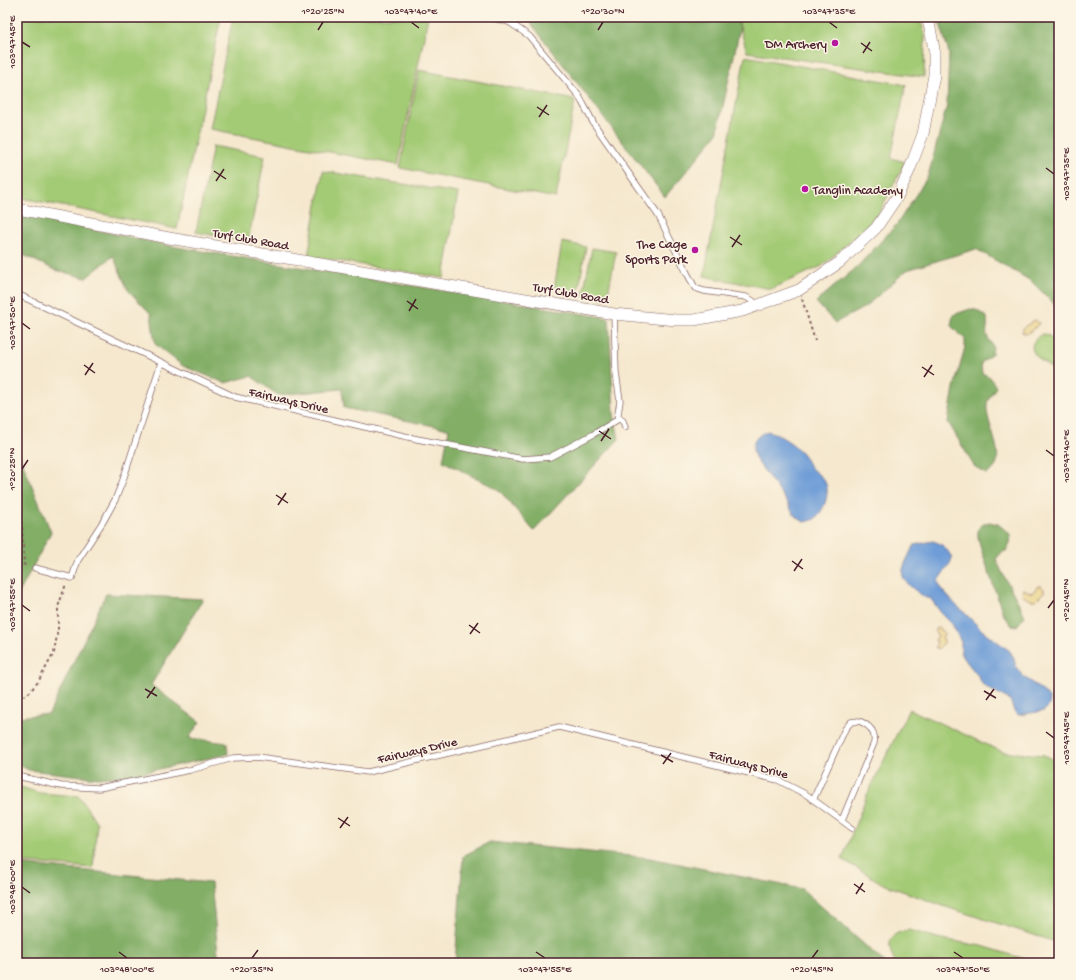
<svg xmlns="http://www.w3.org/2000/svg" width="1076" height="980" viewBox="0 0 1076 980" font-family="'Gochi Hand',sans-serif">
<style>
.green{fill:#a3ca75;stroke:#767450}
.forest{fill:#82ae66;stroke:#666648}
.sand{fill:#eeda9e;stroke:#9c7c64}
.water{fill:#6e9dd7;stroke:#5c5e81}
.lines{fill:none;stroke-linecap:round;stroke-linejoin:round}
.lane-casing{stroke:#866564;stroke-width:7}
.street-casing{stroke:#866564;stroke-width:12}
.path{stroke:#866564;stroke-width:2;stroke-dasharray:3 3;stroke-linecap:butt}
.lane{stroke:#fff;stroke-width:5.5}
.street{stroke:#fff;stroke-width:11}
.ticks{fill:none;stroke:#4a1f2b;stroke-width:1.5}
.poi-dot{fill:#b5179e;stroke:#fcf5e5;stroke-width:1.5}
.labels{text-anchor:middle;stroke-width:3;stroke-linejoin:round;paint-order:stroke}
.poi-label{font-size:13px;fill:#4a1f2b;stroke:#fcf5e5;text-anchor:end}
.street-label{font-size:13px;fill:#4a1f2b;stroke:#fcf5e5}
.neatline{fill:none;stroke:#4a1f2b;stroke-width:1.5}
.ticks-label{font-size:10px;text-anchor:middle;fill:#4a1f2b}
</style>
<rect width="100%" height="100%" fill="#fcf5e5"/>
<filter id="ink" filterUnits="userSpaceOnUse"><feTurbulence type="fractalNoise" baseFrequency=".025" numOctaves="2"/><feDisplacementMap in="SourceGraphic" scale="8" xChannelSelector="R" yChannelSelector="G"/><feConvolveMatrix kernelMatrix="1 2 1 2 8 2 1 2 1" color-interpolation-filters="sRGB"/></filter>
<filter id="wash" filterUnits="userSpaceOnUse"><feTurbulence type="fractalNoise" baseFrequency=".012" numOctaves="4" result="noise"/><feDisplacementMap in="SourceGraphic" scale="16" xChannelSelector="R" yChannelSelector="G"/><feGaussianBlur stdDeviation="0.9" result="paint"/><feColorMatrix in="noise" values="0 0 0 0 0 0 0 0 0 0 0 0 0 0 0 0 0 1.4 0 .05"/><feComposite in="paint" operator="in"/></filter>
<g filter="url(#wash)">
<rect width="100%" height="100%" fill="#f5e8ce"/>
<path class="green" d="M17,17h204l-44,212 -160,-32z
M233,17h195l-30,148 -188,-36z
M737,17h182l6,17 -1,43 -177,-25z
M745,56l161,29 -15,73 14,4 -28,55 -55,49 -51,23 -67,-13z
M419,70l156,30 -19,98 -156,-30z
M213,146l52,10 -17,86 -52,-10z
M323,171l135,22 -14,85 -136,-22z
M562,242l24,5 -8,46 -24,-4z
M592,248l24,4 -9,47 -24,-4z
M1045,334l6,3 8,7v40l-6,-4 3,-9c-8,-6 -32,-18 -21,-31 3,-4 6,-6 10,-6z
M909,709l94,43 41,3 15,7v181l-113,-36 -63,-23 -41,-25 25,-64z
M17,786l23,7 39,3 18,27 -4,45 -76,-6z
M910,930l31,9 41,7 56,17h-142c-11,-18 -8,-31 14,-33z"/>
<path class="forest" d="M514,17h222l4,11 -23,106 -52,63 -135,-175z
M938,17h121v292l-28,-28 -55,-32 -69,21 -42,37 -30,16 -19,-21 42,-36 39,-42 31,-48 19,-71 2,-52z
M17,213l154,33 438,72 5,96 5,25 -85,92 -35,-41 -56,-29 6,-32 -105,-21 -2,-19 -64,6 -27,-19 -26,7 -42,-17 -28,-22 -4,-30 -23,-24 -15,-34 -27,22 -31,-8 -38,-18z
M970,309l6,1 11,7c2,16 -5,14 6,29l-1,8 -11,9 1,10 8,4 6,10c-3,5 -9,12 -9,17 -3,20 26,60 -1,70l-12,-8 -26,-44 6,-34 11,-41v-8l-14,-13 2,-11z
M17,449l34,83 -34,65z
M989,522l9,2 13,11 -1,8 -4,8 -4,1 -6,7c8,20 20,37 29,57l-8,10 -6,-1 -8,-11 -23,-68c-3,-12 -5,-20 9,-24z
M106,594l97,5 -52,86 49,37 -11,16 38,5 1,11 -96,21 -34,3 -69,-8 -12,-6v-47l32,-3z
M490,842l160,16 152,31 83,74h-430l8,-107z
M17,864l194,19 8,80h-202z"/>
<path class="sand" d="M1035,320l4,3c-1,3 -9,8 -12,11l-5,-2 2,-5z
M1038,586h3l3,3v3l-8,8c-6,1 -12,-2 -14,-7l1,-4 9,4z
M937,628l5,2 3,4 -3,4 2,3v2l-6,6 -3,-2 2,-4 -2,-3 3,-4 -3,-4z"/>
<path class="water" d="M769,431c11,4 25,13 33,22 4,5 6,12 10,16 5,5 10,7 13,13 6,11 -2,32 -12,38 -3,1 -6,1 -9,2l-10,-7 -7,-13 -30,-41c-8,-14 -4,-26 12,-30z
M933,541c10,3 14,8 19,17 -2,9 -10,15 -14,23l3,8 15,16 11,10 16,16 27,20 4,8 2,8 7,9 22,17 5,7 -1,6 -5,5 -26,4 -4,-4 -4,-11 -19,-10 -8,-5 -5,-9 -12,-15 -5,-8v-11l-9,-18 -10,-10 -12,-16h-4c-30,-21 -28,-21 -12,-53z"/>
</g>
<g filter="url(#ink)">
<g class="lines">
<g class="lane-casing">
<path id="lane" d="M490,17l19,5 20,14 50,60 15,28 64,91 28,56 9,17 9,3 42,6 7,4 1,5
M17,294l218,103 182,42 106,20 27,-2 42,-22 25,-15 3,-19 -4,-28 -2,-59
M618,417l5,4 2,6
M35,568l37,10 6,-18 26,-40 11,-20 8,-20 38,-117
M17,776l44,10 38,2 91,-18 43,-12 24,-1 111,15 191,-45 219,53 29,15 45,33
M813,800l32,-71 6,-7 8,-1c10,4 17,10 15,22l-32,77"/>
</g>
<g class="street-casing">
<path id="street" d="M17,210h6l146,28 445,76 62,6h18l48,-9 57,-21 41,-28 36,-34 21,-31 12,-26 14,-37 11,-59v-26l-4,-21 -3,-11"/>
</g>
<path class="path" d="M802,299l13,42
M17,504l5,22 2,38
M17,562l11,4
M17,697l10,-2 11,-13 16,-29 4,-24v-22l8,-23"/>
<use href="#lane" class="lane"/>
<use href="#street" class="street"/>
</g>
</g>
<path class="ticks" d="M411,22l8,6M829,22l8,6M318,30l5,-8M598,30l5,-8M22,42l8,5M861,43l11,8M863,53l7,-11M537,107l12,8M539,117l8,-12M1046,168l8,6M214,171l12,8M216,181l8,-12M730,237l12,8M732,247l8,-12M407,301l11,8M409,311l7,-12M22,323l8,6M84,365l11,8M922,367l12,8M85,375l8,-12M924,377l8,-12M599,431l12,8M601,441l8,-12M1046,450l8,6M22,469l6,-9M276,495l12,8M278,505l8,-12M792,561l11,8M794,571l8,-12M22,605l8,6M1048,608l6,-8M469,625l11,8M470,634l8,-11M145,689l12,7M984,691l12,7M147,698l8,-11M986,700l8,-11M1046,732l8,6M661,755l12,7M663,764l8,-11M338,818l12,8M340,828l8,-11M854,884l11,8M22,887l8,6M856,894l7,-11M119,952l8,6M536,952l9,6M954,952l9,6M252,958l6,-8M812,958l6,-8"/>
<g class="poi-dot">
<circle cx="835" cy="43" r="4"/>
<circle cx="805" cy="189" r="4"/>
<circle cx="695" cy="250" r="4"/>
</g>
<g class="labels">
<g class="poi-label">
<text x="827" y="48">DM Archery</text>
<text x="813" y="194" text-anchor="start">Tanglin Academy</text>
<text x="687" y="248">The Cage<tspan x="687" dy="15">Sports Park</tspan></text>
</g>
<g class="street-label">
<text transform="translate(251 238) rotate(10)" y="5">Turf Club Road</text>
<text transform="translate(571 292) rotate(10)" y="5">Turf Club Road</text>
<text transform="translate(289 399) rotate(13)" y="5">Fairways Drive</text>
<text transform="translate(417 749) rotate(-13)" y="5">Fairways Drive</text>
<text transform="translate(749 763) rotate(15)" y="5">Fairways Drive</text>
</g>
</g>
<rect width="1076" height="980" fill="none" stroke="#fcf5e5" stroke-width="44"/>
<rect x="22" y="22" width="1032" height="936" class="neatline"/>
<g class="ticks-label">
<text x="323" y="14">1°20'25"N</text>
<text x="411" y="14">103°47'40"E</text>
<text x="603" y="14">1°20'30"N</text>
<text x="829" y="14">103°47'35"E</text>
<text transform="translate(11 42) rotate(-90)" y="4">103°47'45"E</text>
<text transform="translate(1065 174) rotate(-90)" y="4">103°47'35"E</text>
<text transform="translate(11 323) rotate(-90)" y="4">103°47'50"E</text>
<text transform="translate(1065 456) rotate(-90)" y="4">103°47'40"E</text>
<text transform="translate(11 469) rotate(-90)" y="4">1°20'25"N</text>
<text transform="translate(1065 600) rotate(-90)" y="4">1°20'45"N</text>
<text transform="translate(11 605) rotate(-90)" y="4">103°47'55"E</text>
<text transform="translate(1065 738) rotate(-90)" y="4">103°47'45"E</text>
<text transform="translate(11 887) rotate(-90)" y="4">103°48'00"E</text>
<text x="127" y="972">103°48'00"E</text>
<text x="252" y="972">1°20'35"N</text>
<text x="545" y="972">103°47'55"E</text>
<text x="812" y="972">1°20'45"N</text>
<text x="963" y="972">103°47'50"E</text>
</g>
</svg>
